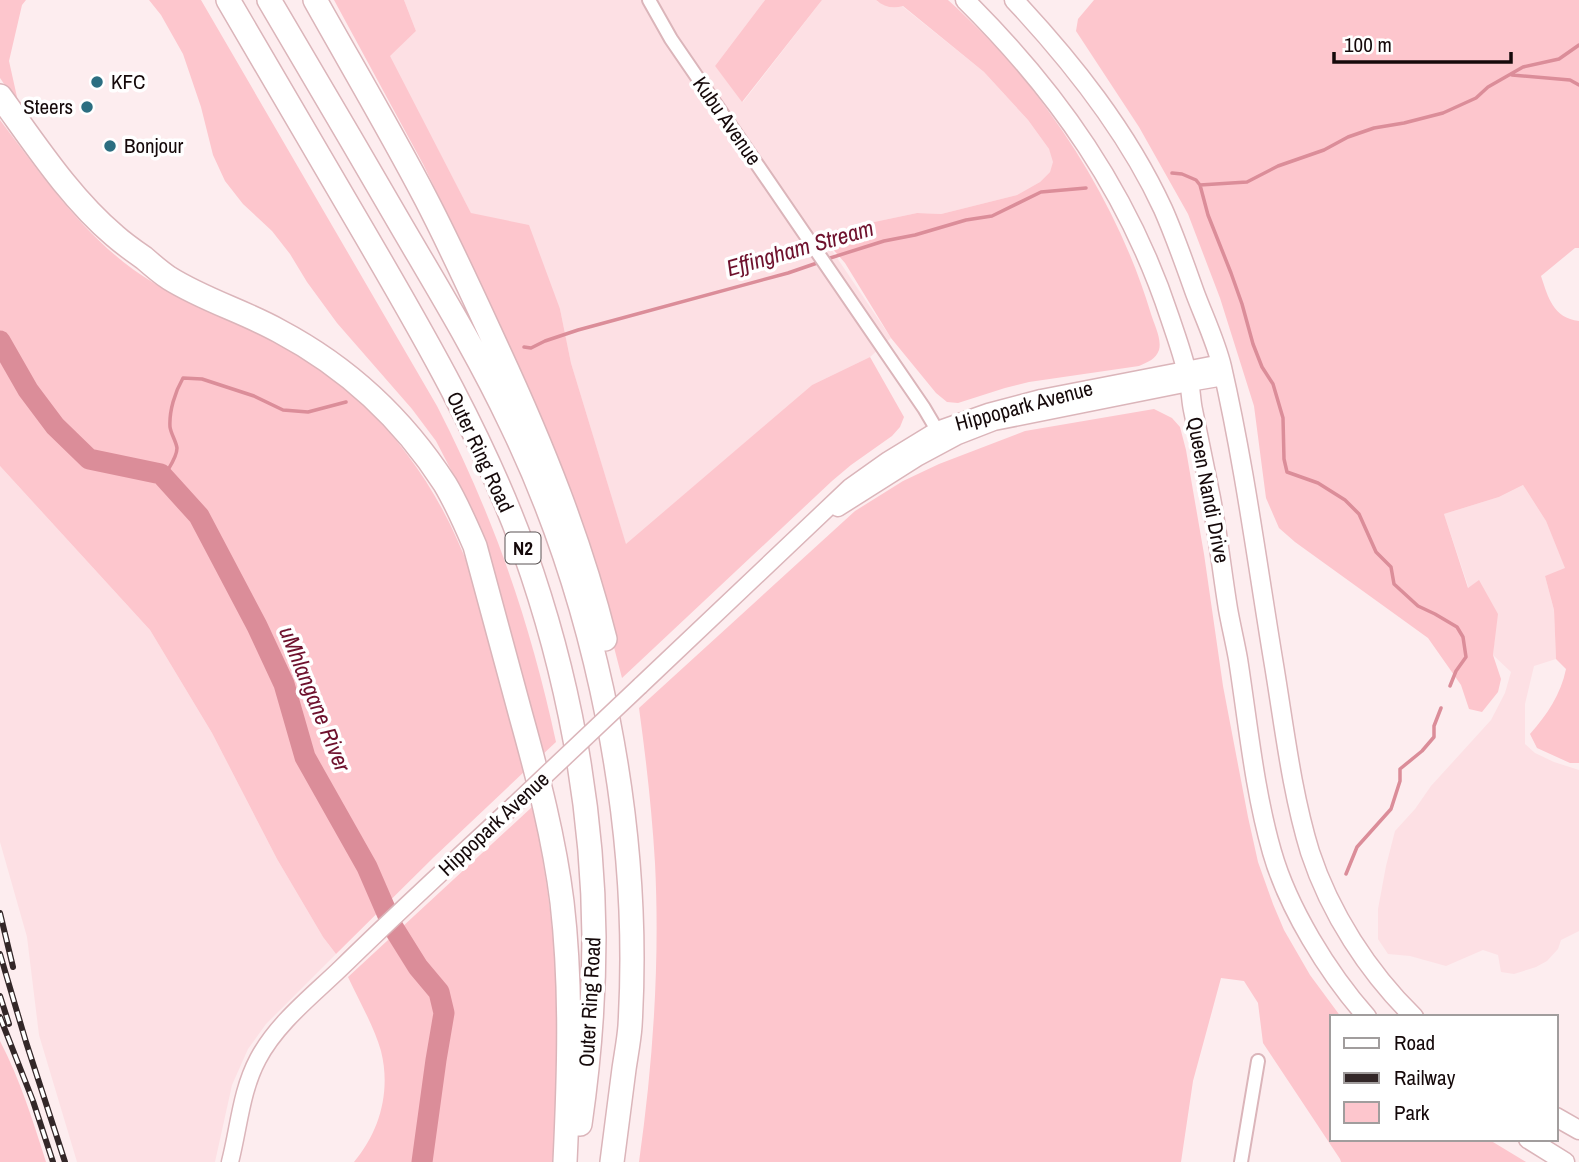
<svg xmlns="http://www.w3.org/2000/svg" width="1579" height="1162" viewBox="0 0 1579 1162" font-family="'Archivo Narrow',sans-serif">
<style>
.built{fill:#fde0e4}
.green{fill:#fdc6cd}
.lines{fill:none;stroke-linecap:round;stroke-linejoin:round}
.stream{stroke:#db8d99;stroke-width:3.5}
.river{stroke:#db8d99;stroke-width:21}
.minor-casing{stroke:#dbb5ba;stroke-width:16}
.tertiary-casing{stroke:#dbb5ba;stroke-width:19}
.secondary-casing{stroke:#dbb5ba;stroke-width:21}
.motorway-casing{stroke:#dbb5ba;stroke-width:26}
.minor{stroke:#fff;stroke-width:12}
.tertiary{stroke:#fff;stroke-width:16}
.secondary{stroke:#fff;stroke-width:18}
.motorway{stroke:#fff;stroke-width:23}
.rail-casing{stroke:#332728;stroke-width:6}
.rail{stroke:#fff;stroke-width:3.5;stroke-dasharray:10;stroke-linecap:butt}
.tertiary-bridge-casing{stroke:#dbb5ba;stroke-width:19;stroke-linecap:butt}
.tertiary-bridge{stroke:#fff;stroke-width:16}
.poi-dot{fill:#2c6e81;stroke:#fff;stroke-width:2.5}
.labels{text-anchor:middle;stroke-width:7;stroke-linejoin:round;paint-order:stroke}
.shield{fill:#fff;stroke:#5b5354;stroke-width:2}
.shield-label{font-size:19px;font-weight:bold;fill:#15090a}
.poi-label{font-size:21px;fill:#15090a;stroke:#fff;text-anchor:start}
.street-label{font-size:21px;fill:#15090a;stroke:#fff}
.water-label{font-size:23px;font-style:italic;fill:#6e112d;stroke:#fff}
</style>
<rect width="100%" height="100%" fill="#fdedef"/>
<path class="built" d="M404,0h361l-50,66 28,36 79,-102h54l2,2 24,4 82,66 44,48 21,29 5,13 -4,10 -10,10 -23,13 -76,19 -24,-1 -81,17 -13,7 68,101 -21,19 -58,28 -186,160 -55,-182 -11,-54 -89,-96 -82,-157 27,-25z
M0,466l150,164 62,103 65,126 46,78 13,17 -70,70 -18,25 -16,36 -17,77h-138l-38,-127 -12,-98 -27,-95z
M1523,485l23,36 20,48 -21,7 9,34 2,49 -22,7 -9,38v40l10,9 19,9 25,8v161l-18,9 -3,9 -11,12 -11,6 -22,7 -13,-2 -3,-17 -15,-5 -37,16 -36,-10 -22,-2 -10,-15v-30l8,-43 9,-35 20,-22 16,-23 60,-66 14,-27 6,-21 -18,-17 4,-41 -19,-33 -9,8 -25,-75 55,-17z"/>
<path class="green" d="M0,0h26l-4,5 -13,56 10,45 -19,-28z
M149,0h52l236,406c56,109 93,215 119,336l-15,14 -63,-232 -15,-31 -27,-52 -24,-32 -75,-86 -30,-41 -17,-28 -18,-23 -29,-27 -18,-23 -12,-26 -12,-48 -18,-53 -22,-39z
M334,0h70l12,31 -26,25 81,157 58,12 31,84 11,54 55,181 186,-159 58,-28 34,60 -4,10 -8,9 -41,29 -19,16 -210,197 -25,-96 -81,-216 -45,-103 -48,-99z
M765,0h57l-80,102 -27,-36z
M876,0h72c31,28 61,59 87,93 51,66 92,141 116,221 3,10 11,25 8,36 -3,9 -11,12 -20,16l-110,16 -24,6 -47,15 -11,-1 -11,-9 -45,-55 -46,-75 -22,-25 13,-8 81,-17 24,1 76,-19 23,-13 10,-10 3,-10 -4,-13 -21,-29 -44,-48 -81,-66c-10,3 -19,1 -27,-6z
M1094,0h485v248h-4l-34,28c7,21 12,42 38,45v442h-9l-33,-15 -7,-14c17,-19 31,-40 36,-65l-10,-10 -2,-49 -9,-34 20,-8 -19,-47 -23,-36 -24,12 -55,17 24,74 11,-8 19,34 -5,41 8,24 -3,13 -16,20 -13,-3 -8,-24 -33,-47 -133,-96 -16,-14 -13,-30 -12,-92 -34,-108 -32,-84 -49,-87 -63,-96 2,-12z
M0,120c41,54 79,110 134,150 24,17 52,32 79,44 13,6 27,9 40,15 105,51 177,133 217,242l56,199 -92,87 -98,97 -13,-17 -46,-78 -65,-126 -62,-103 -150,-164z
M1154,409l18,9 8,9 6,23 18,104 19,132 25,131 10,45 15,42 11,26 26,45 31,42h-9v122h156l38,23h-185l-1,-3 -77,-116 -5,-40 -14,-22 -23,-3 -28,103 -12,81h-542c14,-99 21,-199 16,-299 -3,-52 -9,-104 -16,-155l216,-197 48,-30 36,-17 86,-33z
M532,807c21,90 28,182 25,274 -1,27 0,55 -5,81h-198c26,-31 37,-71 27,-111 -7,-25 -22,-50 -33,-74z
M0,1041c20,38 33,80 46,121h-46z"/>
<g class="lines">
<path class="stream" d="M1512,75l58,5 9,5
M1172,173l10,1 14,6 4,5 8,30 23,58 11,31 11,40 9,23 11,17 10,34 1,41 3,13 31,11 27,17 14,14 17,38 15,15 3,17 24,22 17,8 22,13 6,10 3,20 -10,14 -6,15
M1200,185l47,-3 31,-16 46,-16 24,-13 26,-9 30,-5 39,-10 33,-15 12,-11 35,-20 36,-8 20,-14
M827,259l57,-18 31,-6 51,-15 26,-4 49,-24 45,-4
M524,347l7,1 14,-7 33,-11 210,-57 32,-11
M146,471l20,2c4,-7 11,-16 11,-25 -1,-7 -6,-14 -7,-21 -1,-16 5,-35 13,-49l19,1 52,17 29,14 25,2 38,-10
M1346,874l11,-27 34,-38 9,-28v-12l22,-18 12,-14v-11l7,-18"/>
<path class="river" d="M0,341l28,49 27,36 34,33 72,15 38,42 58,110 27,58 21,73 62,110 26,60 25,40 21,25 5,21 -8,47 -14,102"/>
<g class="minor-casing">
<path id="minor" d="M649,0l22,39 253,369 13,22 2,7
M1241,1162l17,-101"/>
</g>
<g class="tertiary-casing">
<path id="tertiary" d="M838,508l79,-50 41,-22 36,-14 195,-39 35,-6
M640,686l210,-199 38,-27 49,-30 51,-18 53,-14 180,-35
M230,1162c9,-35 11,-71 28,-103 19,-36 54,-63 83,-91 56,-55 114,-108 172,-162"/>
</g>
<g class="secondary-casing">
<path id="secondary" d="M965,0c92,91 164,193 205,318 7,21 15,42 19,64 2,9 2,19 4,28 6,29 12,59 18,88 7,37 11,74 17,111 3,17 7,33 10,50 10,64 16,130 34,193 16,56 56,121 95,165
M1014,0c58,62 113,131 149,209 12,27 22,56 32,84 9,24 21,49 27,74 22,96 35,195 51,292 11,65 18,131 37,193 20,61 58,120 104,165
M1556,1117l23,13
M1528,1139l37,23"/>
</g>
<g class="motorway-casing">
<path id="motorway" d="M228,0c46,79 92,157 138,236 59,101 118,203 158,314 44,123 69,256 70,387 0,62 -5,125 -14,187
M269,0c45,76 89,151 133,227 38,65 77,129 109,197 87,180 131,402 119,602 -1,14 -4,29 -6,43 -4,31 -8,62 -12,93
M315,0c37,66 76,132 111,199 26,50 49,101 73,153 43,93 81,187 106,287
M0,96c35,48 69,101 115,140 9,8 19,15 29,22 8,7 16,14 25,20 35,22 74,33 110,53 68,36 124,88 166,153 12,20 21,41 30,62 15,57 31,113 46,170 17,61 33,122 41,186 10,86 7,174 3,260"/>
</g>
<use href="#minor" class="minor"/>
<use href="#tertiary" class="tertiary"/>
<use href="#secondary" class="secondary"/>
<use href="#motorway" class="motorway"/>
<g class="rail-casing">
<path id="rail" d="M0,913l13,54
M0,954l26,88 39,120
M0,996l9,28
M0,1017l33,84 20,61"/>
</g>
<use href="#rail" class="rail"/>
<g class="tertiary-bridge-casing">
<path id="tertiary-bridge" d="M513,806l127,-120"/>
</g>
<use href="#tertiary-bridge" class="tertiary-bridge"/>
</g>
<g class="poi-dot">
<circle cx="97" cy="82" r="7"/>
<circle cx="87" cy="107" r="7"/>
<circle cx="110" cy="146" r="7"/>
</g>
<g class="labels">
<rect class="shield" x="505.5" y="532.5" width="35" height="31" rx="5"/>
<g class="shield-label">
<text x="523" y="555">N2</text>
</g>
<g class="poi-label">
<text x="111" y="89">KFC</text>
<text x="73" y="114" text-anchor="end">Steers</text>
<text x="124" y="153">Bonjour</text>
</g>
<g class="street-label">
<text transform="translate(727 121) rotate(55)" y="7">Kubu Avenue</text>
<text transform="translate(1024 406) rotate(-15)" y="7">Hippopark Avenue</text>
<text transform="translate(480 452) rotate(65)" y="7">Outer Ring Road</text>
<text transform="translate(1208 490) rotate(79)" y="7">Queen Nandi Drive</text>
<text transform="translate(494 824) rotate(-43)" y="7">Hippopark Avenue</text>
<text transform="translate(590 1002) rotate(-87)" y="7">Outer Ring Road</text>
</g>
<g class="water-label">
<text transform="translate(800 248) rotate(-16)" y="8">Effingham Stream</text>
<text transform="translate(315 699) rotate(68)" y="8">uMhlangane River</text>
</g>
</g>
<rect x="1330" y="1015" width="228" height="126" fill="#ffffff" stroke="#a19d9d" stroke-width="2"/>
<rect x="1344" y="1038" width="35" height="10" fill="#ffffff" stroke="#a19d9d" stroke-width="2"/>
<text x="1394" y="1050" font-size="21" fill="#15090a">Road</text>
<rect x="1344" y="1073" width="35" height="10" fill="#332728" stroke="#a19d9d" stroke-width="2"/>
<text x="1394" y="1085" font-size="21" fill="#15090a">Railway</text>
<rect x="1344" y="1102" width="35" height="21" fill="#fdc6cd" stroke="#a19d9d" stroke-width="2"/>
<text x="1394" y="1120" font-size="21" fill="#15090a">Park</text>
<path d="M1334 52v10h177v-10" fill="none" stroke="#15090a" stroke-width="3.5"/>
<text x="1344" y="52" font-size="21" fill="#15090a" stroke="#ffffff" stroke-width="5" paint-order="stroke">100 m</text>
</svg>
